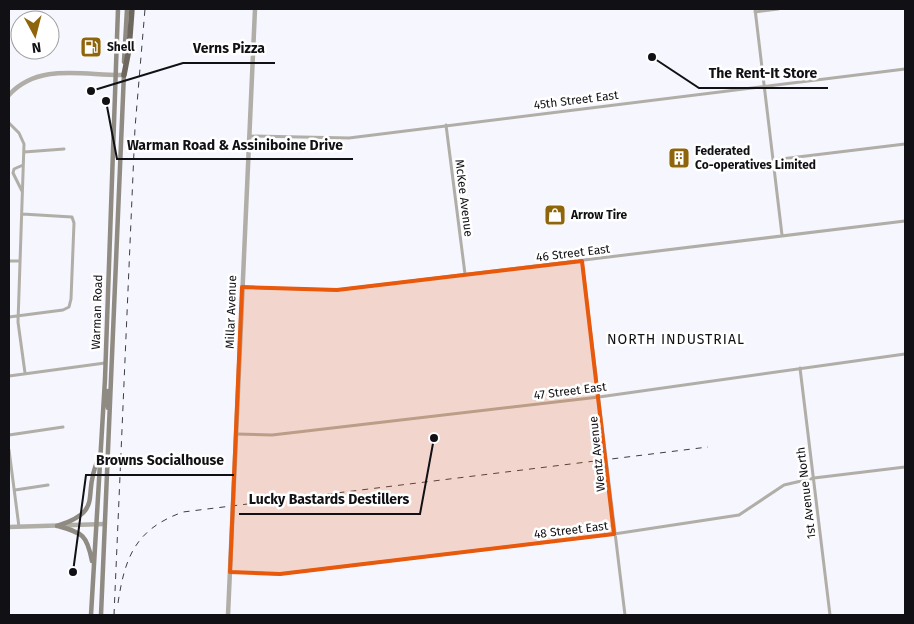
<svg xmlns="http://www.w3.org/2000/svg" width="914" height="624" viewBox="0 0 914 624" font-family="'Fira Sans',sans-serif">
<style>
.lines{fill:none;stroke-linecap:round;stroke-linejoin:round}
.minor{stroke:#b1aea8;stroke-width:3}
.tertiary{stroke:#b1aea8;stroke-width:4.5}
.secondary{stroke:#8f8b83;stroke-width:4.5}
.trunk{stroke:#6d675d;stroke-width:5.5}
.rail{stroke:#3d3d43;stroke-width:1;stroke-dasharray:6 6;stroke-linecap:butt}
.marked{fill:#e8590c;fill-opacity:0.2;stroke:#e8590c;stroke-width:4;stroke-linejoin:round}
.labels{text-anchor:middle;stroke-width:5;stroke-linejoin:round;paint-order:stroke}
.poi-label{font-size:12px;font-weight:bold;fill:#101015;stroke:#fff;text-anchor:start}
.street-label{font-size:12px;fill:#101015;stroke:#fff}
.neighbourhood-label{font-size:14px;letter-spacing:1px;fill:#101015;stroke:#fff}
.leader{fill:none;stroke:#101015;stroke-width:2}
.callout-dot{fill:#101015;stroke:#fff;stroke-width:2}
.callout-label{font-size:14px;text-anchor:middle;font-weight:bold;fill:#101015;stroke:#fff;stroke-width:5;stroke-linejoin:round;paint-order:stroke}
</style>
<rect width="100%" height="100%" fill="#f5f6fe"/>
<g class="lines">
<path class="minor" d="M755,9l27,226
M755,12l23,-3
M9,123l10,10 5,11 -6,178 7,51
M446,125l19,149
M249,136l100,2 556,-69
M24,152l40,-3
M773,160l132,-16
M22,191l-9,-18 1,-4 9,-4
M9,261h11
M582,261l43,354
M242,287l95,3 568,-69
M9,317l54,-7 6,-3 2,-8 3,-76 -2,-6 -50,-3
M800,368l30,247
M9,376l96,-13
M236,434l36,1 26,-3 301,-35 306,-43
M9,435l54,-8
M9,450l10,77
M15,490l33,-5
M230,572l50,2 334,-40 125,-19 45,-30 30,-7 91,-11"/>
<path class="tertiary" d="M9,95c30,-33 76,-19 115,-20
M9,527l96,-3
M228,615l27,-606"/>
<path class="secondary" d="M124,62l3,-53
M107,391l1,17
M57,526c49,-16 24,-30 41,-66
M58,526c25,7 29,9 34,35
M91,615l14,-236 13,-370
M101,615l23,-542"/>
<path class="trunk" d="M124,75l5,-26 3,-40"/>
<path class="rail" d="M118,603c7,-47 18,-74 65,-91l525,-65
M114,615l21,-487 10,-119"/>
</g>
<path class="marked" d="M582,261l32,273 -334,40 -50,-2 12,-285 95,3z"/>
<defs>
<g id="fuel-square" transform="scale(1.125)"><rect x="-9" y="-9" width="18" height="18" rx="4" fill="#8e650a" stroke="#fff"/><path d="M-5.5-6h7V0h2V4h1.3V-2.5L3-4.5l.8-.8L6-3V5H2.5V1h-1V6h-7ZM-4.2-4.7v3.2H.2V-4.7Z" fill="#fff"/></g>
<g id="building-square" transform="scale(1.125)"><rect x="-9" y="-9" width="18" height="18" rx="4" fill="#8e650a" stroke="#fff"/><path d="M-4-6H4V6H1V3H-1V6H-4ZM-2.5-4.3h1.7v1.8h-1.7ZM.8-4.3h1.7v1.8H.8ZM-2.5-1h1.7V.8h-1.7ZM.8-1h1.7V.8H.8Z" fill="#fff"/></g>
<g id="shop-square" transform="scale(1.125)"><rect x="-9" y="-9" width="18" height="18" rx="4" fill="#8e650a" stroke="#fff"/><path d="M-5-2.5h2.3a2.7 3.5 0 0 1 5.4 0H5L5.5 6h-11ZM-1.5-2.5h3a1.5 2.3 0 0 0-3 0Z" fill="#fff"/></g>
</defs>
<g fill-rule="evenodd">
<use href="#fuel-square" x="91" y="47"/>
<use href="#building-square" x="679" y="158"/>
<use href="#shop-square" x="555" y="215"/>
</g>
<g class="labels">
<g class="poi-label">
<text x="107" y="51">Shell</text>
<text x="695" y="155">Federated<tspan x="695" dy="14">Co-operatives Limited</tspan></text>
<text x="571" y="219">Arrow Tire</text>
</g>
<g class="street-label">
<text transform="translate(576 100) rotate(-7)" y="4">45th Street East</text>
<text transform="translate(464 198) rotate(83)" y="4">McKee Avenue</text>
<text transform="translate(573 253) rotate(-7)" y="4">46 Street East</text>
<text transform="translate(97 312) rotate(-88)" y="4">Warman Road</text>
<text transform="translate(231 312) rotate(-88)" y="4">Millar Avenue</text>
<text transform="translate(570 391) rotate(-7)" y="4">47 Street East</text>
<text transform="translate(597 454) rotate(-96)" y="4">Wentz Avenue</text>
<text transform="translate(806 493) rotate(-97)" y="4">1st Avenue North</text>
<text transform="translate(571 530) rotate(-7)" y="4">48 Street East</text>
</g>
<g class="neighbourhood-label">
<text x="676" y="344">NORTH INDUSTRIAL</text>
</g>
</g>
<path class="leader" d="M91 91L183 63H275M652 57L699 88H828M106 101L117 159H353M73 572L86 475H234M434 438L420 514H239"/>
<g class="callout-dot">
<circle cx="91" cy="91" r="5"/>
<circle cx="652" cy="57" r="5"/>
<circle cx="106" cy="101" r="5"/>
<circle cx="73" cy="572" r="5"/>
<circle cx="434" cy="438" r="5"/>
</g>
<g class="callout-label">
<text x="229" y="53">Verns Pizza</text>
<text x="763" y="78">The Rent-It Store</text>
<text x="235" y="150">Warman Road &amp; Assiniboine Drive</text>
<text x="160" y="465">Browns Socialhouse</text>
<text x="329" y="504">Lucky Bastards Destillers</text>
</g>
<rect width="914" height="624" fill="none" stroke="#101015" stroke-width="20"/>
<g transform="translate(35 35) rotate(173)"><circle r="24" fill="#ffffff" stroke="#9f9fa1"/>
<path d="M0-4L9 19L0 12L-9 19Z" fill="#8e650a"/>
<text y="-8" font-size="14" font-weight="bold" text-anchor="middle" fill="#101015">N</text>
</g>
</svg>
